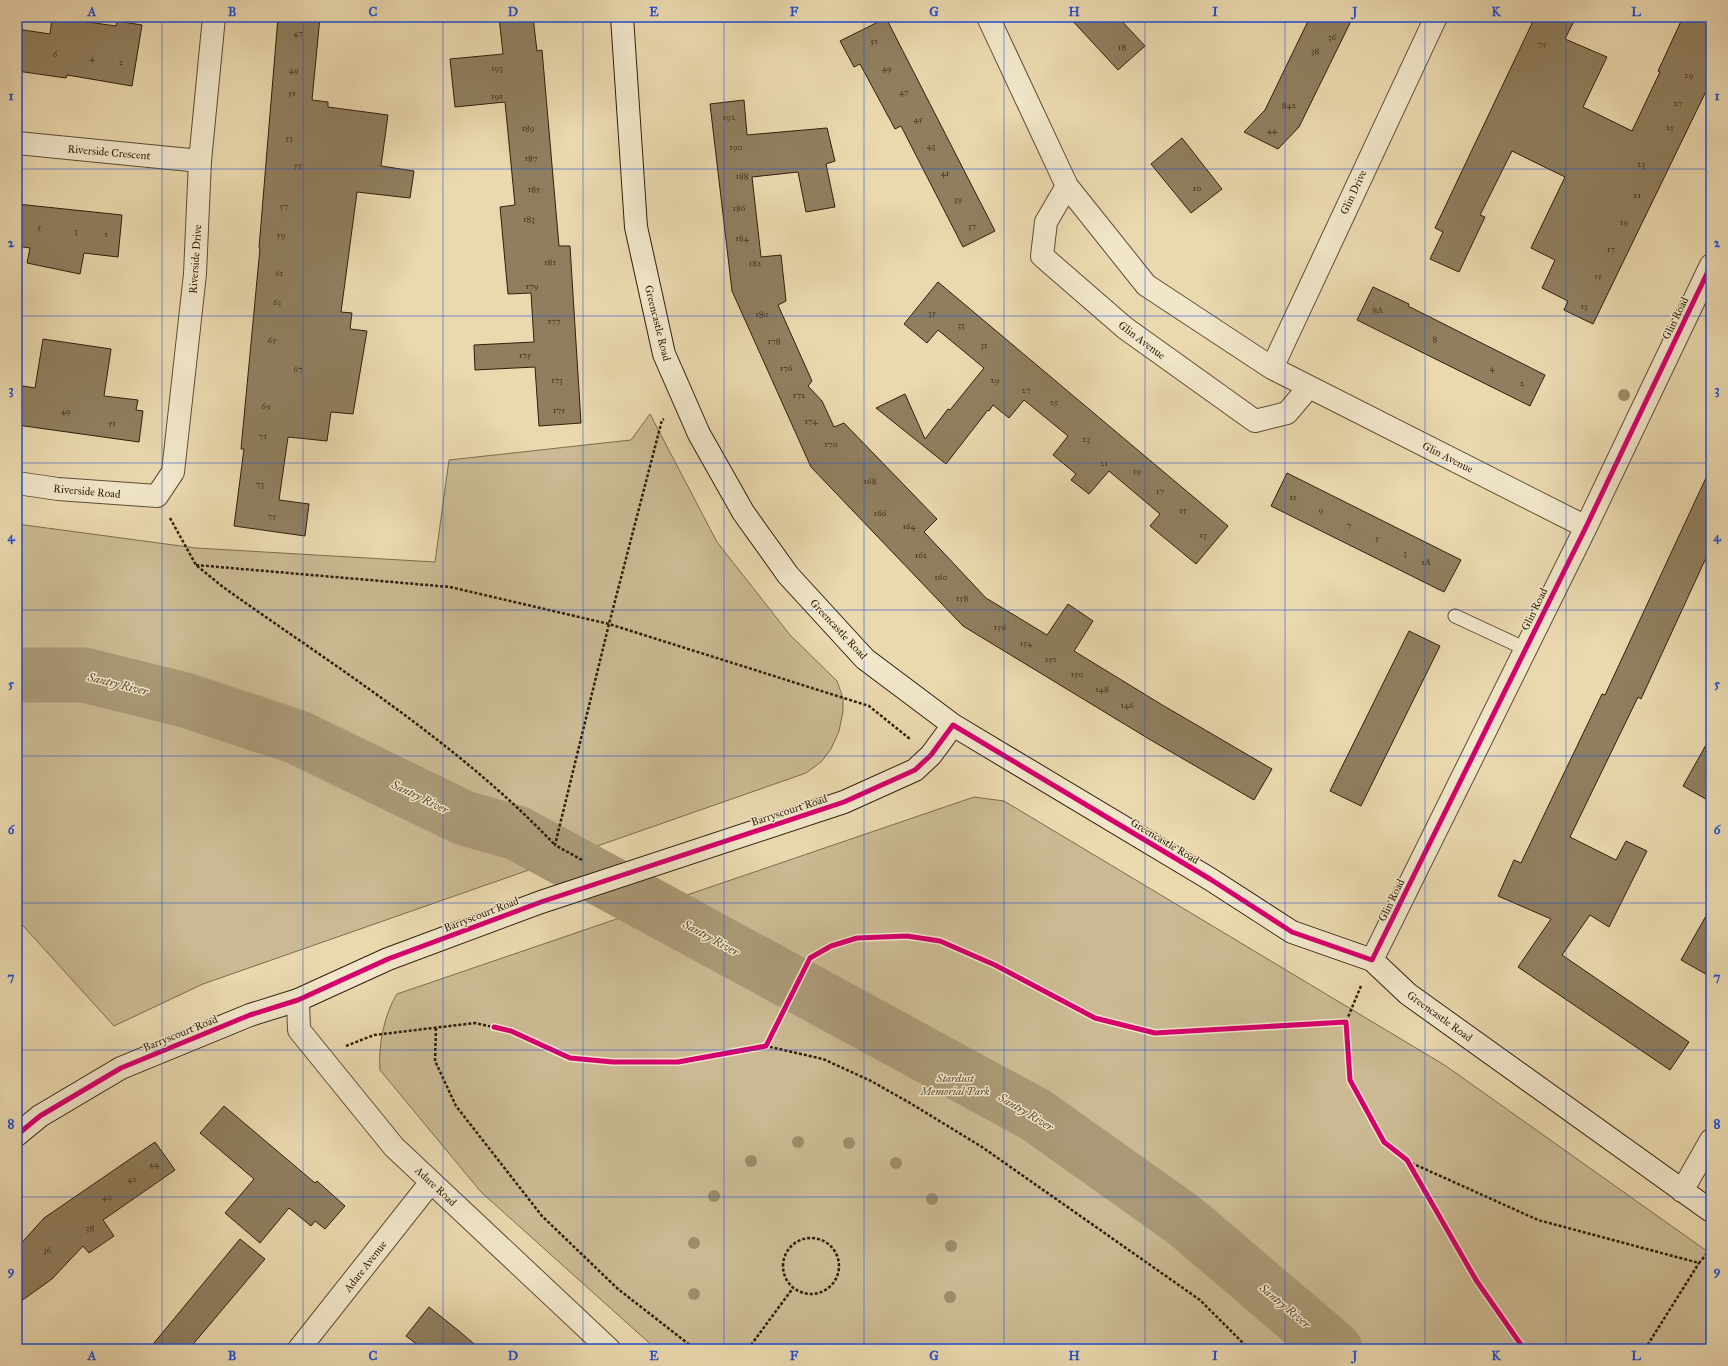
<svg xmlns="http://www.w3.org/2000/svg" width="1728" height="1366" viewBox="0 0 1728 1366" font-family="'IM FELL Great Primer',serif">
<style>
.green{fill:#cab992;stroke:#7c6c4e}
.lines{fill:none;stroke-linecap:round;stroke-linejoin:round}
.river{stroke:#aa9976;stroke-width:55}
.building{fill:#907f5f;stroke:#2f1f0a}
.lane-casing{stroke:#5e4d33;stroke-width:15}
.street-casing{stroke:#5e4d33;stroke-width:24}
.secondary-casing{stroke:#2f1f0a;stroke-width:24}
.path{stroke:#2f1f0a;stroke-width:2.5;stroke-dasharray:3 2;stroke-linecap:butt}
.lane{stroke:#f1e6ca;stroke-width:13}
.street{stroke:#f1e6ca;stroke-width:22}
.secondary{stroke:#f1e6ca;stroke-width:22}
.cycleway-casing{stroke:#f1e6ca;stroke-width:8}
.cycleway{stroke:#d6006c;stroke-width:5}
.tree{fill:#9d8c6a}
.grid{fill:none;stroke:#1d4ed8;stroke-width:1;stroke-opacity:0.55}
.labels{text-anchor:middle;stroke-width:3;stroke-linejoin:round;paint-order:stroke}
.number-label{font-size:9px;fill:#47371f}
.street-label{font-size:11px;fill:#2f1f0a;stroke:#f1e6ca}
.park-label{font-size:11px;font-style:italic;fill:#5e4d33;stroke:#f1e6ca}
.water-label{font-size:12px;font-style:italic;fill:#5a4a30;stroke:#f1e6ca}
.neatline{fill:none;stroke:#1d4ed8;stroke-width:1.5}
.grid-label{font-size:13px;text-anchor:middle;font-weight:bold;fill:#1d4ed8}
</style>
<rect width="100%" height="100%" fill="#ead8ae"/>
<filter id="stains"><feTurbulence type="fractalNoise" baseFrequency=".005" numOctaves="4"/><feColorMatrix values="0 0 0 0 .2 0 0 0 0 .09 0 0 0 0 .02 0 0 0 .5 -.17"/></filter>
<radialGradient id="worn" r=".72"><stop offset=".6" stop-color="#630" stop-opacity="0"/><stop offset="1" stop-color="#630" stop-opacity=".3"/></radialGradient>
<path class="green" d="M650,414l67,128 73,93 47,46 6,17v14l-4,19 -8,18 -10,13 -15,11 -603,211 -89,42 -97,-107v-395l179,24 239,14 14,-102 182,-20z
M974,797l30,4 442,265 265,188v95h-1055l-175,-157 -101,-122c-2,-23 4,-56 17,-76z"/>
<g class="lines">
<path class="river" d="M17,675h67l101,25 112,37 167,81 53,15 519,282 149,106 150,128"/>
</g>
<path class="building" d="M52,17l64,9 1,-5 25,4 -10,61 -65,-11 -1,3 -49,-7v-42l33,5z
M278,17h42l-8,83 16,2v5l60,8 -7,51 33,5 -4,27 -53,-6 -16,120 11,1 -2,16 17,2 -14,83 -22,-2 -4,29 -39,-4 -9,63 30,4 -4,32 -71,-10 10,-77h-3l19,-201h-1z
M499,17h34l4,34 5,-1 17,196h11l11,177 -42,3 -4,-59 -60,3 -1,-25 60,-3 -3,-49 -23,1 -8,-87 15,-2 -10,-103 -50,5 -5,-48 53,-5z
M1069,17h49l27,29 -27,24z
M1310,17h43l-54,110 -21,22 -34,-17 21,-22z
M1535,17h41l-11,22 42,18 -24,50 49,24 28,-59 -2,-1 25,-54h28v64l-118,243 -29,-14 4,-9 -26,-13 13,-28 -24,-12 34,-71 -53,-26 -32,64 5,2 -26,55 -29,-13 13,-27 -8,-4z
M886,18l109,213 -32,16 -62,-121 -6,3 -35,-65 -6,3 -14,-26z
M744,100l3,35 80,-7 8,33 -9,3 9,43 -29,5 -8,-40 -46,5 9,80 20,-2 5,46 -8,4 34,76 -4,5 14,15 12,26 10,-4 93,96 -13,13 62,66 61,37 21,-31 25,17 -19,30 90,55 108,63 -18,31 -105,-61 -186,-113 -152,-159 -79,-176 -22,-187z
M1182,138l40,51 -31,24 -40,-49z
M17,204l105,11 -4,42 -34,-4 -4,21 -53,-11 3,-15 -13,-2z
M938,282l290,244 -32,38 -46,-38 10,-12 -51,-43 -20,23 -18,-14 5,-6 -23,-19 15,-19 -44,-36 -15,18 -16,-13 -4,6 -1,-1 -42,54 -70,-56 29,-14 20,45 23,-30 2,1 34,-42 -46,-38 -11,13 -23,-19z
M1373,287l36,17 -1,2 137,69 -15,31 -173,-86z
M43,339l68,10 -7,47 34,4 -2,10 7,1 -4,31 -122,-17v-40l18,3z
M1711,467v80l-70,152 -3,-2 -68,140 46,23 10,-19 21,10 -38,76 -19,-12 -28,40 127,87 -19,28 -152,-103 33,-48 -53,-23 16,-36 7,3 81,-169 3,1z
M1287,473l174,87 -17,32 -173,-86z
M1409,631l31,15 -79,160 -31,-15z
M1711,736v66l-28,-16z
M1711,907v70l-30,-17z
M224,1106l91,77 2,-2 28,25 -20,23 -10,-8 -4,5 -22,-18 -29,35 -35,-30 29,-34 -54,-46z
M155,1142l20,28 -72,50 11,16 -25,17 -6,-7 -31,33 -35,25v-56l27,-30z
M240,1239l25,20 -76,90h-40z
M429,1307l30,24 21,18h-57l-17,-13z"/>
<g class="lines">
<g class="lane-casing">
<path id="lane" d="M1455,616l71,33"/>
</g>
<g class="street-casing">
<path id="street" d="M988,17l79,169 79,99 126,83 314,159
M17,143l183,18
M1067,186l-21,36 -4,34 83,72 130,93 32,-8 22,-26
M1272,368l164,-351
M17,483l41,6 99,7 16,-24 22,-198 5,-113 14,-144
M1372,960l214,-433 125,-262
M298,1000l1,30 95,117 215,202
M1682,1191l29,-51
M299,1349l132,-167"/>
</g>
<g class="secondary-casing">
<path id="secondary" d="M622,17l14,210 28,127 35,80 44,78 45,63 77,84 88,66 257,154 82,53 80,28 36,34 303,217
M17,1135l23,-19 81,-48 129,-53 48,-15 90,-41 153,-57 303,-100 71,-32 16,-15 22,-30"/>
</g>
<path class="path" d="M170,518l26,47 27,22c114,81 235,156 332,258
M196,565l254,22 159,37 260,82 41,33
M582,860l-27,-15 54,-221 53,-204 2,-1
M1361,986l-15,36 4,58 34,62 23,18 69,120 48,69
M436,1028l-1,33 21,45 86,110 76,73 77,60
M346,1046l28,-11 101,-12 36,8 59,27 43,4h65l88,-16 57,13 48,22 39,22 72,44 218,153 49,49
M766,1046l44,-88 21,-12 26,-8 50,-2 33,5 55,24 100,53 60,15 191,-11
M1407,1161l131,59 161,43 12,-14
M783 1266a28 28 0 1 1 56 0a28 28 0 1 1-56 0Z
M748,1349l45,-61
M1645,1349l54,-86"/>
<use href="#lane" class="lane"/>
<use href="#street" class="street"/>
<use href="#secondary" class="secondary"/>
<g class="cycleway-casing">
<path id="cycleway" d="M494,1027l17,4 59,27 43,4h65l88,-16 44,-88 21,-12 26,-8 50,-2 33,5 55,24 100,53 60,15 191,-11 4,58 34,62 23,18 69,120 48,69
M17,1135l23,-19 81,-48 129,-53 48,-15 90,-41 153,-57 303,-100 71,-32 16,-15 22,-30 257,154 82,53 80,28 214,-433 125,-262"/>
</g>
<use href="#cycleway" class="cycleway"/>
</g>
<g class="tree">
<circle cx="1624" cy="395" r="6"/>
<circle cx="798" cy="1142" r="6"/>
<circle cx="849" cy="1143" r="6"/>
<circle cx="751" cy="1161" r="6"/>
<circle cx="896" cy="1163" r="6"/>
<circle cx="714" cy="1196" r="6"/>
<circle cx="932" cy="1199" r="6"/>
<circle cx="694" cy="1243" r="6"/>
<circle cx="951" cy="1246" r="6"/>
<circle cx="694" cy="1294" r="6"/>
<circle cx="950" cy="1297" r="6"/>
</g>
<path class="grid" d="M162,17v1332M303,17v1332M443,17v1332M583,17v1332M724,17v1332M864,17v1332M1004,17v1332M1145,17v1332M1285,17v1332M1425,17v1332M1566,17v1332M17,169h1694M17,316h1694M17,463h1694M17,610h1694M17,756h1694M17,903h1694M17,1050h1694M17,1197h1694"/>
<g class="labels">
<g class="number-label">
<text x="298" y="36">47</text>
<text x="1332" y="40">36</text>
<text x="874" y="44">51</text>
<text x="1542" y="47">75</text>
<text x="1122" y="50">18</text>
<text x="1315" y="54">38</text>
<text x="55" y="57">6</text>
<text x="92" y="61">4</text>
<text x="121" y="65">2</text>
<text x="497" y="71">193</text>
<text x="887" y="71">49</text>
<text x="294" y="73">49</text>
<text x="1689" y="78">29</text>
<text x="904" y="95">47</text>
<text x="292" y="96">51</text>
<text x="497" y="99">191</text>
<text x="1678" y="106">27</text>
<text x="1289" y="108">842</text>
<text x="729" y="120">192</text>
<text x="918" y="122">45</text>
<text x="1670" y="130">25</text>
<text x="528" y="131">189</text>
<text x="1272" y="133">44</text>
<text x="289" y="141">53</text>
<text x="931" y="149">43</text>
<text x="736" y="150">190</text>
<text x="531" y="161">187</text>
<text x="1641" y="167">23</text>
<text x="298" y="168">55</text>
<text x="945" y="176">41</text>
<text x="742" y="179">188</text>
<text x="1197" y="191">10</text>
<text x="534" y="192">185</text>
<text x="1637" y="198">21</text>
<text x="958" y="202">39</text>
<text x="284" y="209">57</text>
<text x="739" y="211">186</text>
<text x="529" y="222">183</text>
<text x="1624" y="225">19</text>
<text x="972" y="229">37</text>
<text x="39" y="230">5</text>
<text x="76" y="234">3</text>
<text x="106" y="237">1</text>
<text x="281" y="238">59</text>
<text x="742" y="241">184</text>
<text x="1611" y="252">17</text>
<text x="550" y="265">181</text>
<text x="755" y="266">182</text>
<text x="279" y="276">61</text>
<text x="1598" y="279">15</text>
<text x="532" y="289">179</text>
<text x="277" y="305">63</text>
<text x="1584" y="309">13</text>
<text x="1378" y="313">8A</text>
<text x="932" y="316">35</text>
<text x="762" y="317">180</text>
<text x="554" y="324">177</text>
<text x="961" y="328">33</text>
<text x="1435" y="342">8</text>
<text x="272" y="343">65</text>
<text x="774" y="344">178</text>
<text x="984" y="348">31</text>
<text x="525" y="358">175</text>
<text x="786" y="371">176</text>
<text x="1492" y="371">4</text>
<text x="298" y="372">67</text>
<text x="557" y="383">173</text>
<text x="995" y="383">29</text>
<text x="1522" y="386">2</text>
<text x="1026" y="393">27</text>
<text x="799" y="398">172</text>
<text x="1054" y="405">25</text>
<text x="266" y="409">69</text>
<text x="559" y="413">171</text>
<text x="66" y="414">49</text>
<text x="811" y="424">174</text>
<text x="112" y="426">51</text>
<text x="263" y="439">71</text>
<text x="1086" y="442">23</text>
<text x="831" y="447">170</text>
<text x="1104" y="466">21</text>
<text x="1137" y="474">19</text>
<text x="870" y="484">168</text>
<text x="260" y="487">73</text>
<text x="1160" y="494">17</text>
<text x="1293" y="500">11</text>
<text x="1183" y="513">15</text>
<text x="1321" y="513">9</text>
<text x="880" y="516">166</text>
<text x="272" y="519">75</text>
<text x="1349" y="528">7</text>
<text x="909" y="529">164</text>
<text x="1203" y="538">13</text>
<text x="1377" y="541">5</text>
<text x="1405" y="556">3</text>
<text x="921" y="558">162</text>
<text x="1426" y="565">1A</text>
<text x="941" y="580">160</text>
<text x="962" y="601">158</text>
<text x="1000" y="630">156</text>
<text x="1026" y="646">154</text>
<text x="1051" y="662">152</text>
<text x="1077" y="677">150</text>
<text x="1102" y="692">148</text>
<text x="1127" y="708">146</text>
<text x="154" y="1167">44</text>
<text x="132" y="1182">42</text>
<text x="107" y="1200">40</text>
<text x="90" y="1231">38</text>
<text x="47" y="1253">36</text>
</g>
<g class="street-label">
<text transform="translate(109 152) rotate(5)" y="4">Riverside Crescent</text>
<text transform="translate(1353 192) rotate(-65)" y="4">Glin Drive</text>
<text transform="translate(195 259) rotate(-86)" y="4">Riverside Drive</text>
<text transform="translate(1675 318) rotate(-64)" y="4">Glin Road</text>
<text transform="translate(658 323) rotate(76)" y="4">Greencastle Road</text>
<text transform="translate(1142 340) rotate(37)" y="4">Glin Avenue</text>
<text transform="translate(1448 457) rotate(27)" y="4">Glin Avenue</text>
<text transform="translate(87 491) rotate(5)" y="4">Riverside Road</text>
<text transform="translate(1534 609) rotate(-64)" y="4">Glin Road</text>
<text transform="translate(839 629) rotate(47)" y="4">Greencastle Road</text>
<text transform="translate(789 810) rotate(-18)" y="4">Barryscourt Road</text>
<text transform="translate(1165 841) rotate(31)" y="4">Greencastle Road</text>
<text transform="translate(1391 900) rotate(-64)" y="4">Glin Road</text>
<text transform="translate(481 914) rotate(-21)" y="4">Barryscourt Road</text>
<text transform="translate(1440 1016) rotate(36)" y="4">Greencastle Road</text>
<text transform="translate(180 1033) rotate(-22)" y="4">Barryscourt Road</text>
<text transform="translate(436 1186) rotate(43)" y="4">Adare Road</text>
<text transform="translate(365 1266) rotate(-52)" y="4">Adare Avenue</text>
</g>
<g class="park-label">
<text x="955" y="1082">Stardust<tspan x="955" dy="13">Memorial Park</tspan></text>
</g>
<g class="water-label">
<text transform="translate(118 684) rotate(14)" y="4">Santry River</text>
<text transform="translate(420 797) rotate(26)" y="4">Santry River</text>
<text transform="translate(711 938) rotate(29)" y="4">Santry River</text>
<text transform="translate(1026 1112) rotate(31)" y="4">Santry River</text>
<text transform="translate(1285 1306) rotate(40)" y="4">Santry River</text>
</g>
</g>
<rect width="1728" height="1366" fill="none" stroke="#ead8ae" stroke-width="44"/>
<rect x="22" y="22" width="1684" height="1322" class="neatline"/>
<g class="grid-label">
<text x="92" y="16">A</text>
<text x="232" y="16">B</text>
<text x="373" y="16">C</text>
<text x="513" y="16">D</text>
<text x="654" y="16">E</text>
<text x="794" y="16">F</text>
<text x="934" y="16">G</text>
<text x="1074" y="16">H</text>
<text x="1215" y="16">I</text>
<text x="1355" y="16">J</text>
<text x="1496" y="16">K</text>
<text x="1636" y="16">L</text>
<text x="11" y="100">1</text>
<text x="1717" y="100">1</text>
<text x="11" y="247">2</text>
<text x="1717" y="247">2</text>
<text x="11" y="394">3</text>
<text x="1717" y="394">3</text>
<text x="11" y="541">4</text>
<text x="1717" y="541">4</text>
<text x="11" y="688">5</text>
<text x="1717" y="688">5</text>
<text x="11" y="834">6</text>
<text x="1717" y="834">6</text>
<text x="11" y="981">7</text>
<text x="1717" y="981">7</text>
<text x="11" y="1128">8</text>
<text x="1717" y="1128">8</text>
<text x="11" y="1275">9</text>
<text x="1717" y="1275">9</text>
<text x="92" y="1360">A</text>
<text x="232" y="1360">B</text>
<text x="373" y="1360">C</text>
<text x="513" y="1360">D</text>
<text x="654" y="1360">E</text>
<text x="794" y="1360">F</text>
<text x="934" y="1360">G</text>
<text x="1074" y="1360">H</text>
<text x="1215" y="1360">I</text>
<text x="1355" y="1360">J</text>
<text x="1496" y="1360">K</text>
<text x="1636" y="1360">L</text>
</g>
<rect width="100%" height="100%" filter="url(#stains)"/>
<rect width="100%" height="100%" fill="url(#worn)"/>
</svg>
